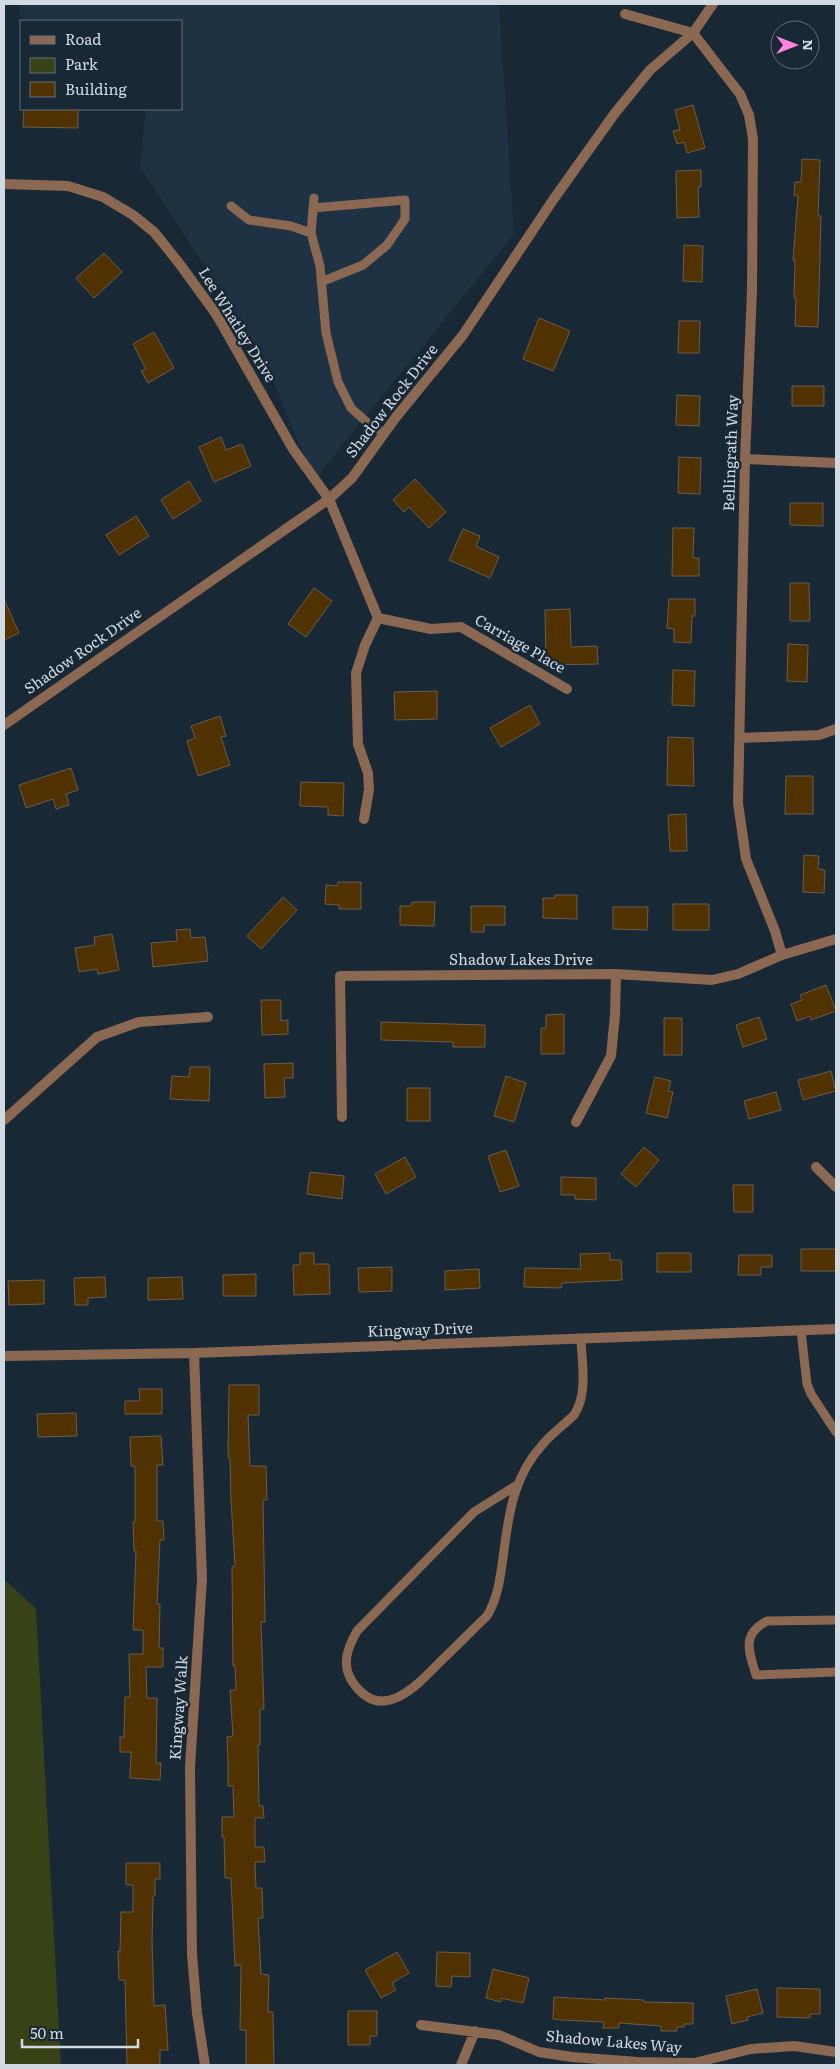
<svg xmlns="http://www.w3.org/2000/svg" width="840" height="2069" viewBox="0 0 840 2069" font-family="Literata,serif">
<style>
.built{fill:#1e3244}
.green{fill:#374216}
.building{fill:#503200;stroke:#6a5d4c}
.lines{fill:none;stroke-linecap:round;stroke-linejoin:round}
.service{stroke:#8a6851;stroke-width:9}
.minor{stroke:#8a6851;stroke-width:10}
.labels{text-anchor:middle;stroke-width:5;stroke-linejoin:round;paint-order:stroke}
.street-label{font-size:15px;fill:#d1dae3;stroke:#192835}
</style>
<rect width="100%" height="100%" fill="#192835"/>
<path class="built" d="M19,4h480l15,230 -200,246 -52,-126 -122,-187 6,-58h35v-88h-151l-10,-5z"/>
<path class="green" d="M4,1579l32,30 25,456h-57z"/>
<path class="building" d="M693,105l12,43 -18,5 -3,-11 -7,2 -4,-13 7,-1 -5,-20z
M24,109h54v19l-55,-1z
M802,159l18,1 -2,56h3l-3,111 -23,-1 1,-28h-2l1,-38h-2l5,-64 -4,-1 1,-13h6z
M701,170v17h-3l1,30 -22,1 -1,-47z
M684,245l19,1 -1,36 -19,-1z
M104,253l18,19 -28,26 -18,-20z
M539,318l31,13 -17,40 -30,-12z
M679,321h21l-1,32h-21z
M154,332l20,36 -26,15 -7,-12 5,-2 -13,-25z
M792,386h32v20h-32z
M677,395l23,1 -1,30 -23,-1z
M221,437l5,13 16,-6 9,22 -37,16 -15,-35z
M679,457l22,1 -1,36 -22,-1z
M415,479l31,33 -17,16 -20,-21 -5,5 -11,-12z
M189,481l12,20 -28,18 -12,-19z
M790,503h33v23l-33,-1z
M136,516l13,20 -30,19 -13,-20z
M673,528h21l-1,30h6v18h-27z
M463,529l17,7 -4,10 23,11 -9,21 -41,-18z
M790,583h19l1,38h-20z
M314,588l18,13 -26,36 -18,-13z
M4,599l15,34 -15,7z
M669,599h26v17h-3l-1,27 -17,-1v-13l-7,-1z
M570,609l1,38 26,-1 1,18 -52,1 -1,-55z
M788,644l20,1 -1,37 -20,-1z
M673,670l22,1 -1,35 -22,-1z
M437,691v28l-42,1 -1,-28z
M530,705l10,19 -39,23 -11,-19z
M220,716l6,20 -5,1 9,28 -32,11 -11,-35 8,-3 -4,-12z
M668,737l25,1 1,48 -27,-1z
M71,768l7,22 -12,4 3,11 -13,4 -3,-10 -27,9 -7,-23z
M786,776h27v38h-28z
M301,782l43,1 -1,33 -15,-1v-8l-28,-1z
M686,814l1,37h-17l-2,-36z
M804,855l15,1 -1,13 7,1 -1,23 -21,-1z
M338,882h23v27h-22v-4l-14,-1 1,-19 11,1z
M555,895h22v24l-34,-1v-20h12z
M283,897l14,13 -36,39 -14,-13z
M412,902h23l-1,24 -34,-1v-19h11z
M673,904h36v26h-36z
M471,906h34v19h-21v7h-13z
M613,907h35l-1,23 -34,-1z
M190,929l1,9 14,-1 3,24 -55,6 -2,-24 26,-2 -1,-11z
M112,934l7,36 -21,4 -1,-5 -18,3 -4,-24 20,-3 -1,-8z
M826,985l10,26 -25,9 -1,-4 -13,5 -6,-17 11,-4 -2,-5z
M261,1000h20v21l7,-1v14l-26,1z
M564,1014v40h-23v-26h5v-13z
M759,1017l8,22 -24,8 -7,-22z
M664,1018h18v37h-18z
M381,1022l104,3v22h-32v-5l-72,-2z
M293,1063v15h-9l1,19 -20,1 -1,-34z
M190,1067h20l-1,34 -39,-2 2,-23 17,1z
M831,1071l5,20 -33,9 -5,-20z
M506,1076l20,7 -12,39 -20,-6z
M655,1077l16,4 -3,10 5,1 -6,26 -21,-5z
M407,1088h23v33h-23z
M776,1092l5,18 -32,9 -5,-18z
M644,1147l15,13 -23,27 -15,-13z
M506,1150l13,36 -19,6 -12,-36z
M405,1157l11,20 -30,17 -11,-20z
M310,1172l34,4 -2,23 -35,-5z
M561,1177l35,1v22l-21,-1v-4h-14z
M733,1185h20v27h-19z
M801,1249h35v22h-35z
M300,1253h14v11h15l1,30 -36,1 -1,-30h7z
M610,1253v7h11l1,20 -60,3 -1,5 -37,-1 1,-19 56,1 -1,-15z
M657,1253h34v19h-34z
M739,1255h33v12h-11v8h-23z
M392,1267v24l-33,1 -1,-24z
M479,1269l1,19 -35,2v-19z
M256,1274v22h-33v-21z
M105,1277l1,20 -18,1v7h-13l-1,-27z
M182,1277l1,22 -35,1v-22z
M44,1280v24l-35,1 -1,-24z
M229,1385h30v30h-11l2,51h16l1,34h-4l2,122h-4l3,87h-4v36h-2l1,61h4l1,12h-9v29h9l1,15h-10l1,26h6l1,30h-5l3,56 8,1 -1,37h5l1,53h-28v-35h-6l1,-65 -6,1 -4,-88h-6l-1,-41h-2v-20h12l-1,-31h-5v-22l-1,-27 6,-1 -3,-46h6l-1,-24h-2l-1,-99 3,-1 -4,-66 -1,-42h-2z
M139,1389h23v25h-37v-13h15z
M76,1413l1,23 -39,1 -1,-23z
M161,1436l2,29h-6v56h6l1,19h-4l-3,64h3l-1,44h4v19h-17l1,31h10l-1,65h5l-1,17 -30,-2 1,-26h-11v-15h4l1,-40h5l-1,-43h14v-24h-10l3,-79h-2l-1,-29h2v-56h-4l-1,-29z
M126,1863h34v16h-5v17h-2l-1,45 2,65 11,-1 3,45h-8v15h-33l-2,-85h-6l-1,-29h2l1,-39h12v-27h-7z
M397,1952l12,21 -17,10 4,7 -15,8 -16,-28z
M437,1952l33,1v24l-18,-1 -1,11 -15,-1z
M493,1969l36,9 -6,25 -22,-5v4l-15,-4z
M777,1988l43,1v25h-10v4l-33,-1z
M757,1989l6,24 -16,4 1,3 -16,4 -6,-28z
M554,1997l51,3v-2l39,2v2l49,1v21h-9v3h-7v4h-16v-5l-42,-3v5h-16l1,-6 -43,-2 -8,-1z
M348,2011h29v25h-7v9h-22z"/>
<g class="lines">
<path class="service" d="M314,198l-3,35 9,33 6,67 12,49 13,26 18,16 15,9
M231,206l18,14 42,6 20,7
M313,208l92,-8v19l-18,26 -24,20 -42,17
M801,1331l6,53 4,10 25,38
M517,1485l-43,27 -117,119c-9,16 -16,33 -5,50 30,46 67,2 91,-22 15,-14 29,-29 44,-43 12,-20 14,-44 17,-66 5,-39 11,-76 39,-106 9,-11 21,-19 31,-29 14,-21 8,-51 7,-75
M836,1620l-69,1c-26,14 -18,30 -11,54l80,-3"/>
<path class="minor" d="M625,14l68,19 47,61 9,21 4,24 -1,151 -7,169 -7,344 8,56 29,72 7,24
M4,184l64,2 35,11 30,18 21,17 25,31 37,51 77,135 36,50 49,119 53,11 30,-2 106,62
M745,459l91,4
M4,725l325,-226 23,-21 44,-61 67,-82 90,-135 62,-87 35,-43 43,-37 20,-29
M740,738l79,-3 17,-6
M364,819l5,-29 -1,-17 -10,-29 -2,-71 9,-28 13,-27
M342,1117l-2,-141 276,-2 96,6 26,-6 44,-19 54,-16
M4,1120l93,-83 42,-15 69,-5
M576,1122l35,-66 4,-41 1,-41
M816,1167l20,20
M194,1353l8,226 -12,188 2,188 5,58 8,52
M4,1356l190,-3 642,-24
M421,2025l78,10 40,17 33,5 66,5 56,1 57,-14 43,-3 42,6
M461,2065l14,-34"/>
</g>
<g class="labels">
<g class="street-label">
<text transform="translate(237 325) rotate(58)" y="5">Lee Whatley Drive</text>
<text transform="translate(392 401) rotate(-52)" y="5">Shadow Rock Drive</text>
<text transform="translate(731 453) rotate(-88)" y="5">Bellingrath Way</text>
<text transform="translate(520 644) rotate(30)" y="5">Carriage Place</text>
<text transform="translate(83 651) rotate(-35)" y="5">Shadow Rock Drive</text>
<text x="521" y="965">Shadow Lakes Drive</text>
<text transform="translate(420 1330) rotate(-2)" y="5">Kingway Drive</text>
<text transform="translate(179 1708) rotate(-86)" y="5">Kingway Walk</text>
<text transform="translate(614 2042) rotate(5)" y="5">Shadow Lakes Way</text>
</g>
</g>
<rect width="840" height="2069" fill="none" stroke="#d1dae3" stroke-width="10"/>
<rect x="20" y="20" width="162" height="90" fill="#192835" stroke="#636f7b"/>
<rect x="30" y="36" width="25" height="8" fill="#8a6851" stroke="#636f7b"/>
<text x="65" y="45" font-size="15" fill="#d1dae3">Road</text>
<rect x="30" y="58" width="25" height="15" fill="#374216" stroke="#636f7b"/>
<text x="65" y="70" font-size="15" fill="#d1dae3">Park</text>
<rect x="30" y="82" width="25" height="15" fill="#503200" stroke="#636f7b"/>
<text x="65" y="95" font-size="15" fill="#d1dae3">Building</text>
<g transform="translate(795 45) rotate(90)"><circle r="24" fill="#192835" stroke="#636f7b"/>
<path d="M0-4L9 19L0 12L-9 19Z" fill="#ff85df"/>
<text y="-8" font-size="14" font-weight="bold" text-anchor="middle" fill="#d1dae3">N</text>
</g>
<path d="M22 2039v8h116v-8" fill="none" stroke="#d1dae3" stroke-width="2.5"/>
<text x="30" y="2039" font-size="15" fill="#d1dae3" stroke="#192835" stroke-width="4" paint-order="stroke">50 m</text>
</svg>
